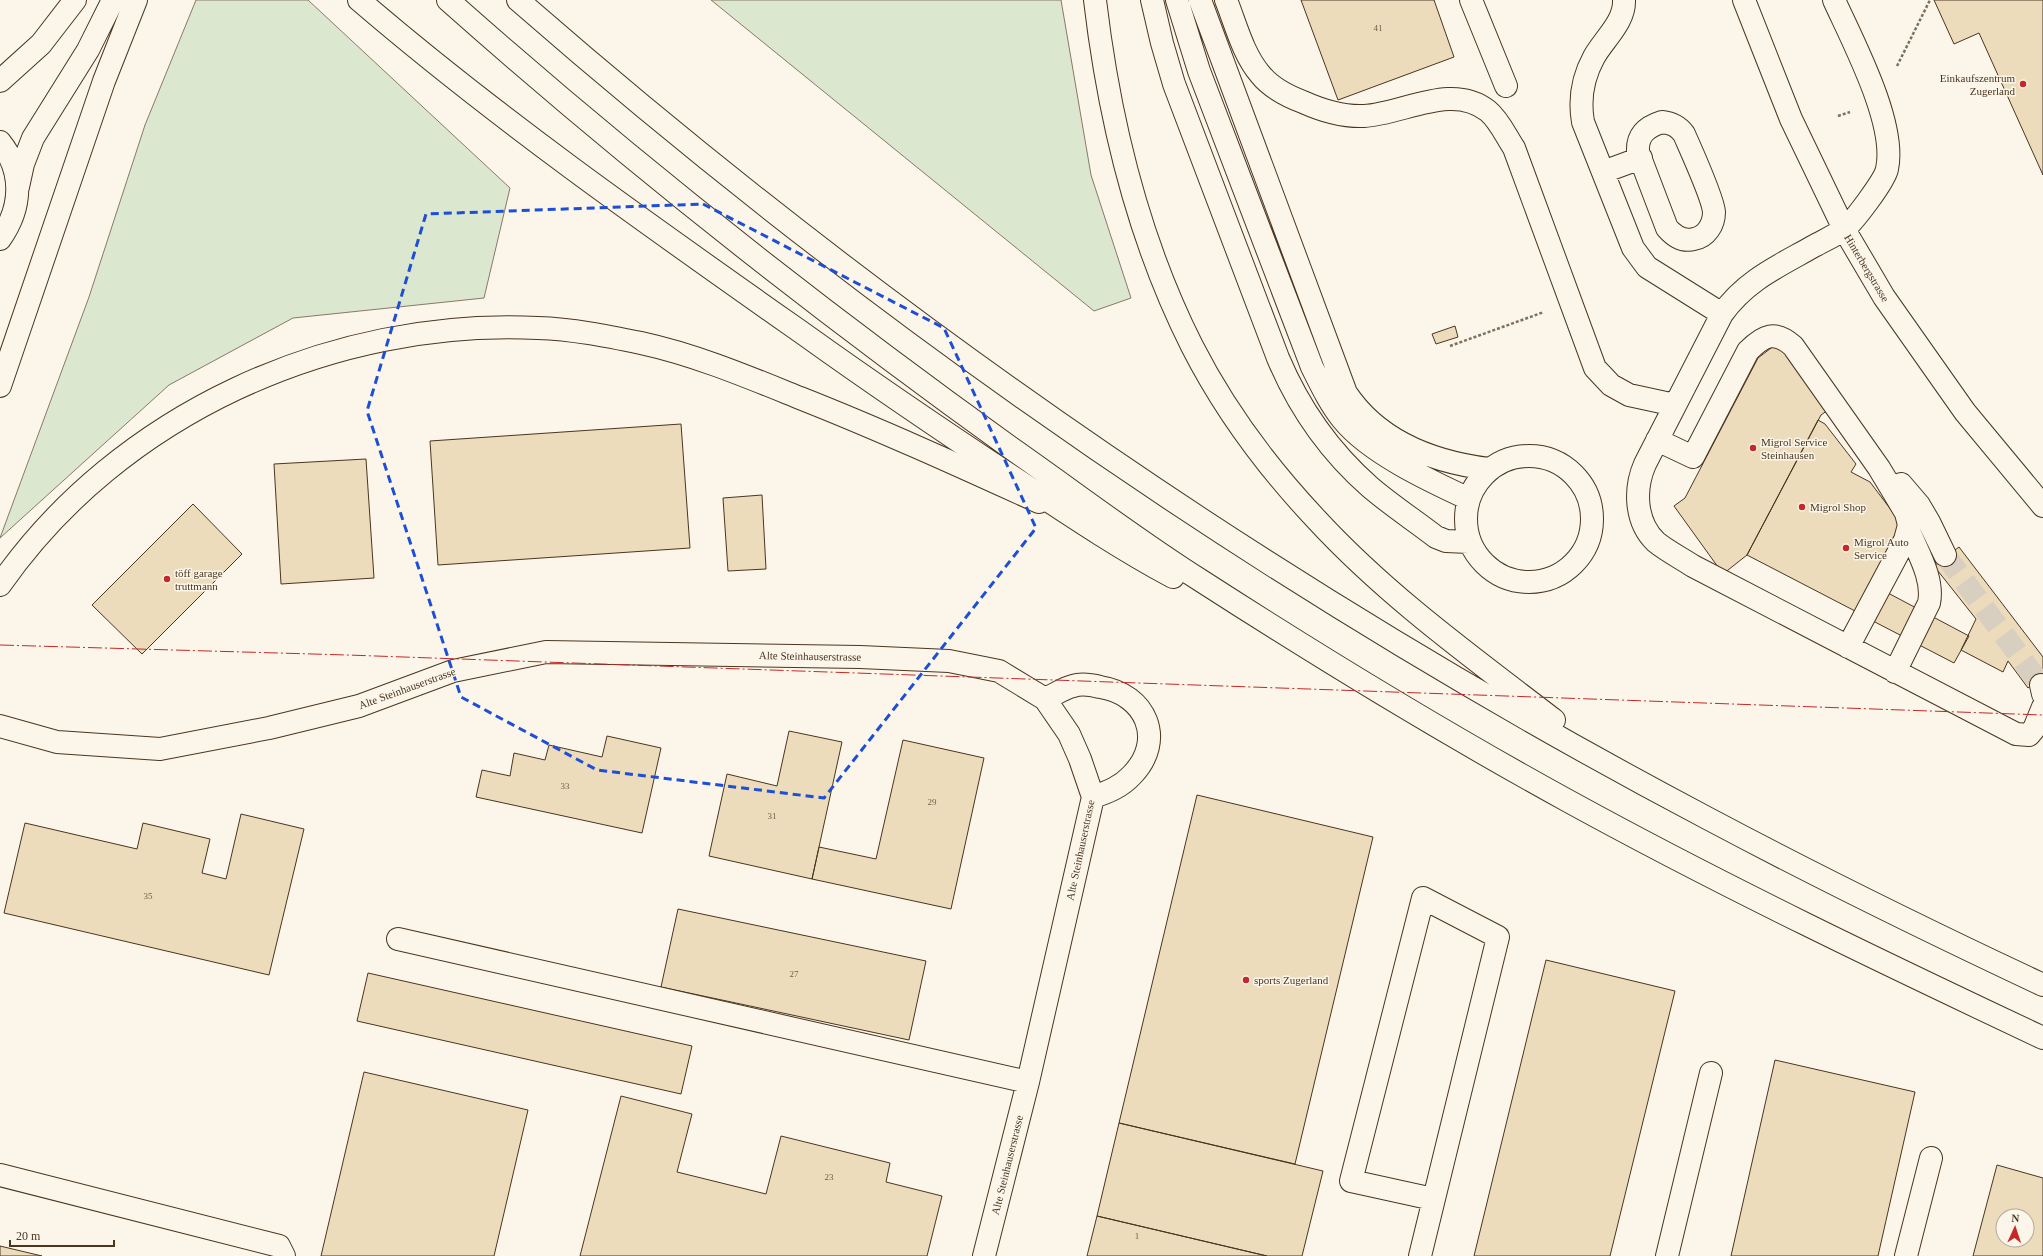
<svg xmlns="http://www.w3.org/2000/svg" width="2043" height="1256" viewBox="0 0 2043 1256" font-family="'Times New Roman',serif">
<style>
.green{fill:#dce7d0;stroke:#887966}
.building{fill:#ecdcbc;stroke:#4a3520;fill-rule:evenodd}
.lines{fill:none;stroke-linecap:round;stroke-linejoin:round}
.minor-tunnel{stroke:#d8cfc1;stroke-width:22;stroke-dasharray:22 11;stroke-linecap:butt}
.minor-casing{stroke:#4a3520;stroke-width:24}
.highway-casing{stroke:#4a3520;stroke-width:24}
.path{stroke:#7f6f5c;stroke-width:2.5;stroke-dasharray:3 2;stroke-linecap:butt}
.minor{stroke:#fbf6e9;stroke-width:22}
.highway{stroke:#fbf6e9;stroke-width:22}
.power{stroke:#c62828;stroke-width:1;stroke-dasharray:14 3 2 3;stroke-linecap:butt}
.marked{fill:none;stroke:#1d4ed8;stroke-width:3;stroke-dasharray:8 5;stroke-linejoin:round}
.poi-dot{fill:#c62828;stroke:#fbf6e9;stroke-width:1.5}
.labels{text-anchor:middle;stroke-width:3;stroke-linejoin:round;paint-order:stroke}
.number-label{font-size:9px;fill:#725f47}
.poi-label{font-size:11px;fill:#4a3520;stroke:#fbf6e9;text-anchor:start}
.street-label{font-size:11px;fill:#4a3520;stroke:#fbf6e9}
</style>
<rect width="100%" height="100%" fill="#fbf6e9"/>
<path class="green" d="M196,0h112l202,188 -26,110 -191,20 -124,67 -169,153 89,-241 56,-172z
M711,0h350l30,175 40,123 -37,13z"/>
<path class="building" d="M1301,0h133l20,57 -116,43z
M1934,0h109v175l-64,-142 -25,11z
M1455,326l3,11 -22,7 -4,-10z
M1779,342l49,68 -7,5 -74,140 -24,19 -49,-68 11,-8 73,-140z
M1818,420l7,4 31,40 -5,8 19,10 31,41 -46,88 -108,-56z
M681,424l9,124 -252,17 -8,-124z
M366,459l8,119 -93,6 -7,-120z
M762,495l4,74 -38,2 -5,-73z
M193,504l49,50 -100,100 -50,-49z
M1959,547l84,110v20l-15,11 -20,-27 -5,11 -42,-22 15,-31 -42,-53z
M1888,593l81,43 -15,27 -81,-42z
M789,731l53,11 -30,137 -103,-23 18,-82 50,12z
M607,736l54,12 -19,85 -166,-36 6,-27 28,6 4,-23 31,7 4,-15 53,12z
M903,740l81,18 -33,151 -139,-30 7,-32 57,12z
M1197,795l176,42 -78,327 -176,-41z
M241,814l63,15 -35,146 -265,-62 21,-90 112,26 6,-26 67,16 -8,34 24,6z
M678,909l248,52 -17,79 -248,-53z
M1546,960l129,31 -65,265h-136z
M368,973l324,73 -11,48 -324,-73z
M1775,1060l140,32 -37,164h-147z
M364,1072l164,38 -34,146h-173z
M621,1096l71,18 -15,58 89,22 15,-58 109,27 -4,19 56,14 -15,60h-347z
M1119,1123l204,48 -21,85h-35l-170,-40z
M1997,1165l46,13v78h-70zM2003,1216h24v24h-24z
M1097,1216l170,40h-180z
M0,1246l42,10h-42z"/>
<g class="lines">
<path class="minor-tunnel" d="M1945,555l96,130"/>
<g class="minor-casing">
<path id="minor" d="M1152,0l10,43 12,41 104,274c21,50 51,93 92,129 21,18 44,33 66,50l10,4 23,1
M1177,0l22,71 113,296c9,18 18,37 31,53 27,33 87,61 126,79
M1200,0l146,393c32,48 87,69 143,76
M1226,0c10,25 17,54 34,74 11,14 27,22 43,28 20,9 39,15 61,14 39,-2 88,-34 124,-5 11,9 18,25 26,37l81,220 16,17 18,10 46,10
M1471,0l35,86
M1624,0c1,22 -20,39 -30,57 -11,20 -15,42 -11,65l50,126 14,19 75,47
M1744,0l47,119 53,110 40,68 81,115 78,94
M1834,0c19,42 63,124 53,169 -2,11 -34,54 -44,61 -9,6 -20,11 -29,16 -35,20 -68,34 -92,68l-77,150c-11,25 -10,58 11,78 11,9 25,16 37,24l323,168 13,1 5,-6 9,-22
M1662,122c10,1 16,4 22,12 7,16 29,64 30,78 0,13 -8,25 -20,27 -11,3 -20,-3 -27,-11l-29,-76c-1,-17 8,-25 24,-30z
M1603,172l38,-14
M1657,440l36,17 55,-106c16,-16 27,-21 45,-5l86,122 27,45 3,12 -4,15 -57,107
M1466 519a63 63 0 1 1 126 0a63 63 0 1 1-126 0Z
M1901,484l18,21 10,17 16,33
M0,585c119,-171 332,-267 538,-257 34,1 69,8 103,15 55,12 107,34 159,55 81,32 160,68 239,104
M1895,672l34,-69c5,-24 -11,-50 -20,-72
M2041,685l2,9
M1045,699c9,-4 19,-11 28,-13 9,-3 19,-1 27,1 46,7 66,53 32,88 -11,12 -24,17 -39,22
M0,726l57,16 103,7 109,-21 90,-22 94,-35 93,-19 314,5 89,4 50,10 46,28 24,35 11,25 13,38 -65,285 -44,174
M398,939l630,143
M0,1175l279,71 5,10
M1420,1256l78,-319 -75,-39 -72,283 82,18
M1667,1256l44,-183
M1906,1256l25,-98"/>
</g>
<g class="highway-casing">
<path id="highway" d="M359,0c141,121 297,230 449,337 67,48 135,94 203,139 53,35 106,71 162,101
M448,0c180,160 368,308 563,448 63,44 124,91 189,132 121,78 244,153 370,222 155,85 314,161 473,236
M518,0c363,317 763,593 1189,818 111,59 223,114 336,167
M1095,0c14,119 43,239 97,346 32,63 76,122 124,173 71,77 156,138 238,201
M0,81l41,-37 34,-44
M0,142c24,30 22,66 0,97
M18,187l5,-23 10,-26 55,-88 25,-50
M0,386l104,-305 32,-81"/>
</g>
<path class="path" d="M1897,66l33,-66
M1838,116l12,-4
M1450,346l94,-34"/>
<use href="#minor" class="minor"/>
<use href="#highway" class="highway"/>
<path class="power" d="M0,645l347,10 1696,60"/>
</g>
<path class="marked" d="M703,204l241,124 92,200 -212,270 -227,-28 -136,-73 -94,-286 59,-197z"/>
<g class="poi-dot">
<circle cx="2023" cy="84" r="4"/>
<circle cx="1753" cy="448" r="4"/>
<circle cx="1802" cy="507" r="4"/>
<circle cx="1846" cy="548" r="4"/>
<circle cx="167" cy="579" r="4"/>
<circle cx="1246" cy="980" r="4"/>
</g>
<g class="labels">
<g class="number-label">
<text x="1378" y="31">41</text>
<text x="565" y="789">33</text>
<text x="932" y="805">29</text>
<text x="772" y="819">31</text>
<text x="148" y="899">35</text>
<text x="794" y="977">27</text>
<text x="829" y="1180">23</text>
<text x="1137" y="1239">1</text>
</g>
<g class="poi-label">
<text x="2015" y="82" text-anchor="end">Einkaufszentrum<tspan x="2015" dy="13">Zugerland</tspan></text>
<text x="1761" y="446">Migrol Service<tspan x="1761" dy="13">Steinhausen</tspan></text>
<text x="1810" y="511">Migrol Shop</text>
<text x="1854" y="546">Migrol Auto<tspan x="1854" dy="13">Service</tspan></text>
<text x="175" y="577">töff garage<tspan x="175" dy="13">truttmann</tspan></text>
<text x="1254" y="984">sports Zugerland</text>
</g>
<g class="street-label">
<text transform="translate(1867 268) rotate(59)" y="4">Hinterbergstrasse</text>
<text transform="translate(810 656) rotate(1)" y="4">Alte Steinhauserstrasse</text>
<text transform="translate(407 688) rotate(-20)" y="4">Alte Steinhauserstrasse</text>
<text transform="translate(1080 850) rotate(-78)" y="4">Alte Steinhauserstrasse</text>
<text transform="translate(1007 1165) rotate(-76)" y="4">Alte Steinhauserstrasse</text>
</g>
</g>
<g transform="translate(2015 1228) rotate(3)"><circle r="19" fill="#fbf6e9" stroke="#b4a999"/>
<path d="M0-3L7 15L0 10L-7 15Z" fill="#c62828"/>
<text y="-6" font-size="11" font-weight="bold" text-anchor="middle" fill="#4a3520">N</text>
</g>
<path d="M10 1240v6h104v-6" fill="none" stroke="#4a3520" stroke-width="2"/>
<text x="16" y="1240" font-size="12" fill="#4a3520" stroke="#fbf6e9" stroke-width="3" paint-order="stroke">20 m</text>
</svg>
